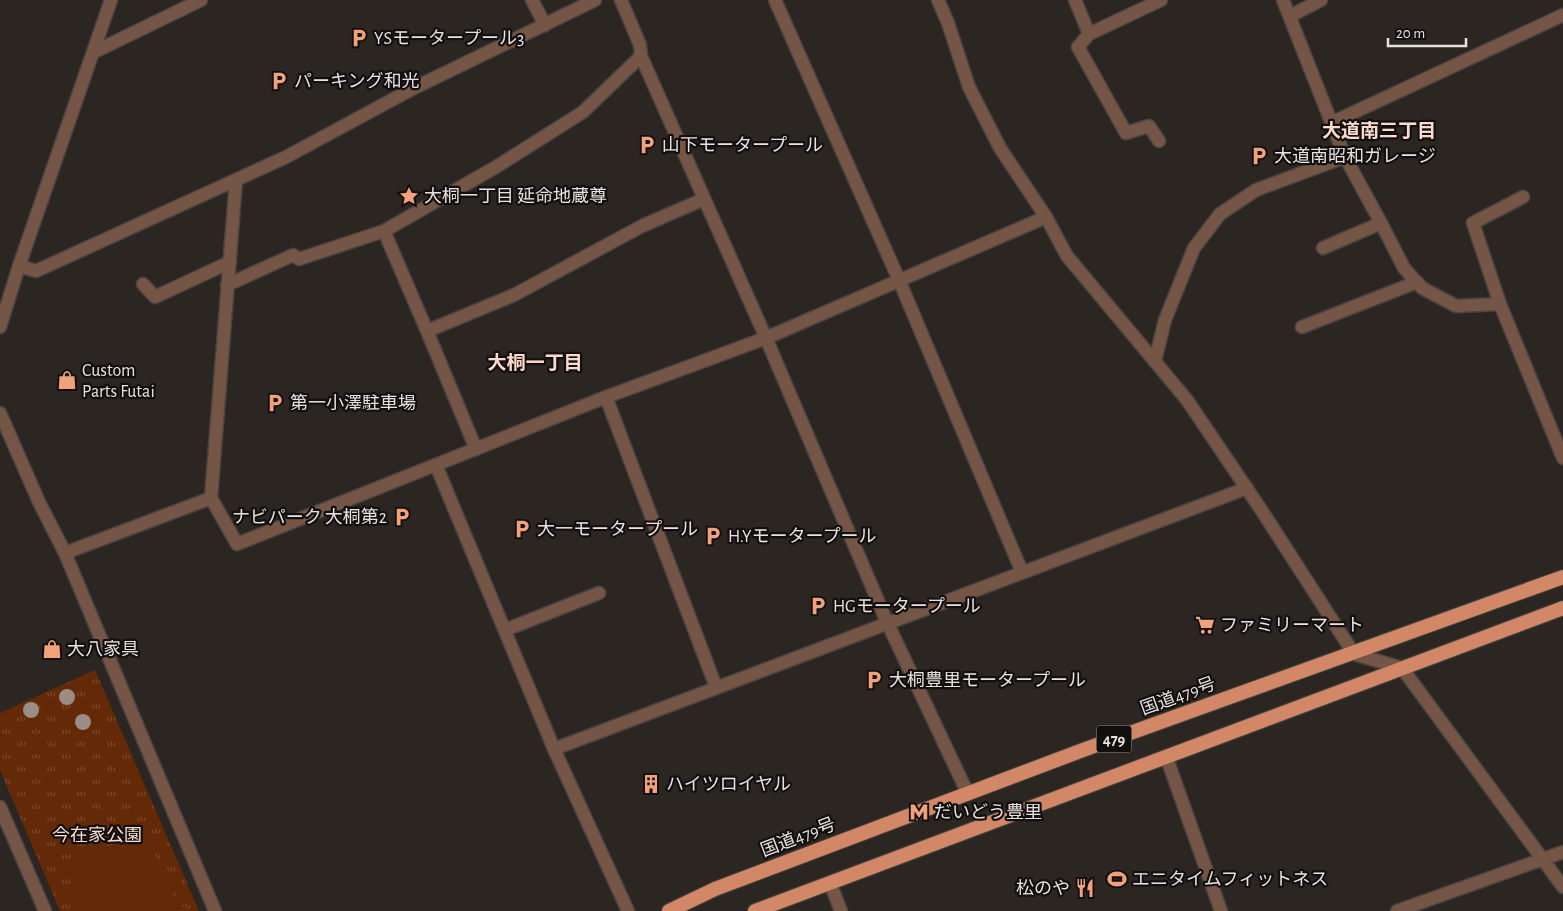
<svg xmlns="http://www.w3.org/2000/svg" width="1563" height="911" viewBox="0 0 1563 911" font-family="'Alegreya Sans','Noto Sans JP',sans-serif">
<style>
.park{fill:url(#park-tufts)}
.garden{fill:#642907}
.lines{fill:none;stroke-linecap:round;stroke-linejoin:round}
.service-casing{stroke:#4a4441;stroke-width:15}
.minor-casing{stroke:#4a4441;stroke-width:15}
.trunk-casing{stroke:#4a4441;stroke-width:16}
.service{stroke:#755546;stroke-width:12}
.minor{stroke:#755546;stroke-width:12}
.trunk{stroke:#d28866;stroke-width:14}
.tree{fill:#9b8c85}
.labels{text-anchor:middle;stroke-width:4.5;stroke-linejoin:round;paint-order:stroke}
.shield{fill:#120f0e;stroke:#a7a3a1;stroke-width:1}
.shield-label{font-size:16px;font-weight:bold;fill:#e7e2e0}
.poi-label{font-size:18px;fill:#e7e2e0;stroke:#120f0e;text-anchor:start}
.street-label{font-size:18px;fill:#e7e2e0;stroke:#120f0e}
.park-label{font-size:18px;fill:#f6dfd5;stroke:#120f0e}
.neighbourhood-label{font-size:19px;font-weight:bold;fill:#fadacc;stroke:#120f0e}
</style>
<defs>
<pattern id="park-tufts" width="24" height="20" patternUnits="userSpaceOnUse" patternTransform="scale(1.25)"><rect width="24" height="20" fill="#642907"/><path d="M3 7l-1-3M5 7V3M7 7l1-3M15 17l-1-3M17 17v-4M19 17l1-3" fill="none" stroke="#7a482b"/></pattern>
</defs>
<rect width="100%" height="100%" fill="#2c2623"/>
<path class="park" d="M95,670l104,241h-139l-60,-141v-57z"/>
<path class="garden" d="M144,830l35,78 6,-2 2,5h-104l-19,-44z"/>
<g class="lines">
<g class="service-casing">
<path id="service" d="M532,0l13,25
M775,0l124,280 123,292
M1075,0l14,34 -11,13 48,86 23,-7 10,15
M1290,16l31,-16
M1089,34l72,-34
M1331,123l232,-108
M384,231l43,100 49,118
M1323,248l58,-25
M143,284l12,13 75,-35
M227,285l66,-30 6,4 85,-28 112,-64 87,-55 58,-56
M1500,304l-27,-81 50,-26
M1302,327l115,-45
M427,331l87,-36 128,-69 62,-27
M1155,361l10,-41 29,-72 26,-34 36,-24 89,-33
M606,397l110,290
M436,465l118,284 74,162
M505,630l94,-37
M554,749l693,-261"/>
</g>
<g class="minor-casing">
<path id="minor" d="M621,0l19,45 1,11 125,282 121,284 81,172
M938,0l10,23 21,64 31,61 46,69 21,39 120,144 75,111 92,143 48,14 161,219
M1283,0l62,157 36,66 23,45 18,20 34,18 44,-2 63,154
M94,52l107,-52
M19,266l17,5 250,-114 128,-69 181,-88
M0,327l19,-61 92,-266
M0,413l39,89 26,51 150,358
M211,498l25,-318
M65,553l146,-55 26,46 369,-147 160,-59 280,-121
M1166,756l55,155
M0,807l45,104
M830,883l11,28
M1397,911l166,-59"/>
</g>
<g class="trunk-casing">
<path id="trunk" d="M669,911l46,-22 368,-139 480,-173
M755,911l808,-303"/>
</g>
<use href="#service" class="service"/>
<use href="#minor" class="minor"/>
<use href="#trunk" class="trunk"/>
</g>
<g class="tree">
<circle cx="67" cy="697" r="8"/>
<circle cx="31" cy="710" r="8"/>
<circle cx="83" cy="722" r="8"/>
</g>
<defs>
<g id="parking-bare" transform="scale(1.5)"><path d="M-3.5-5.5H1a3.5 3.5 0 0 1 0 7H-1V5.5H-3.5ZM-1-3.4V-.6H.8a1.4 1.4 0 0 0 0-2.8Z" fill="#f1a17c" stroke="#120f0e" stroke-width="2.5" paint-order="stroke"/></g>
<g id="sight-bare" transform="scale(1.5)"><path d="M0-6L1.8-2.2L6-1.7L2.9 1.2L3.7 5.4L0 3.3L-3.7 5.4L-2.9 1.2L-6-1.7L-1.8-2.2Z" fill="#f1a17c" stroke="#120f0e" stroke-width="2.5" paint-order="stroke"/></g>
<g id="shop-bare" transform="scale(1.5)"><path d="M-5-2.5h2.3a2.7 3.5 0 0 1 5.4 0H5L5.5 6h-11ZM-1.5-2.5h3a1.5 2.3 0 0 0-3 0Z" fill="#f1a17c" stroke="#120f0e" stroke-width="2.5" paint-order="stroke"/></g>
<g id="supermarket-bare" transform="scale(1.5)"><path d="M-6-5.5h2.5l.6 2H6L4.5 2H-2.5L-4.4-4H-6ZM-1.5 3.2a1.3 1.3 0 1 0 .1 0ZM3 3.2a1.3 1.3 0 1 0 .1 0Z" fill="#f1a17c" stroke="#120f0e" stroke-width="2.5" paint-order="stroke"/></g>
<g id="building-bare" transform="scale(1.5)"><path d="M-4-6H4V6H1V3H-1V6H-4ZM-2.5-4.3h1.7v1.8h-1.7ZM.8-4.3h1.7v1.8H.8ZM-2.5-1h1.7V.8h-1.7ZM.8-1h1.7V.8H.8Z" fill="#f1a17c" stroke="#120f0e" stroke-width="2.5" paint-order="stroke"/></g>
<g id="metro-bare" transform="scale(1.5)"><path d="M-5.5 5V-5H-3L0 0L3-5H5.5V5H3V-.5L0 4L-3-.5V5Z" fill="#f1a17c" stroke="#120f0e" stroke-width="2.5" paint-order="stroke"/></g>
<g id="stadium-bare" transform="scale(1.5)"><path d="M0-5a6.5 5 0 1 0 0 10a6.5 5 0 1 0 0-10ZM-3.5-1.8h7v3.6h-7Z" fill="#f1a17c" stroke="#120f0e" stroke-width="2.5" paint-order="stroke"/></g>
<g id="restaurant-bare" transform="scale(1.5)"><path d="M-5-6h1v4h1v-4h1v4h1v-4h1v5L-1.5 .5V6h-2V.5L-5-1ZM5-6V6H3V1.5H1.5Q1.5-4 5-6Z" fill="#f1a17c" stroke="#120f0e" stroke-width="2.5" paint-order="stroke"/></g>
</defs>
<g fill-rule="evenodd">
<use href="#parking-bare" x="359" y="38"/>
<use href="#parking-bare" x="279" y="81"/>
<use href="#parking-bare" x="647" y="145"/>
<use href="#parking-bare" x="1259" y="156"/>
<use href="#sight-bare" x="409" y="196"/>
<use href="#shop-bare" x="67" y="380"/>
<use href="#parking-bare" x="275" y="403"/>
<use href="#parking-bare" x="402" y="517"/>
<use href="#parking-bare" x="522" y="529"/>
<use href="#parking-bare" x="713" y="536"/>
<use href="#parking-bare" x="818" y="606"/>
<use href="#supermarket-bare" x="1205" y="625"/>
<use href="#shop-bare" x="52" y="649"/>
<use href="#parking-bare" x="874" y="680"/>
<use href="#building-bare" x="651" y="784"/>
<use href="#metro-bare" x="919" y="812"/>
<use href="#stadium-bare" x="1117" y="879"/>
<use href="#restaurant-bare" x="1085" y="888"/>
</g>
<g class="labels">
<rect class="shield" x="1096.5" y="725.5" width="35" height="27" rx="4"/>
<g class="shield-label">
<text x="1114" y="745">479</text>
</g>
<g class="poi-label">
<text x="374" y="44">YSモータープール3</text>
<text x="294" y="87">パーキング和光</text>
<text x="662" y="151">山下モータープール</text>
<text x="1274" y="162">大道南昭和ガレージ</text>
<text x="424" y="202">大桐一丁目 延命地蔵尊</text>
<text x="82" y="376">Custom<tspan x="82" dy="21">Parts Futai</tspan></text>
<text x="290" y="409">第一小澤駐車場</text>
<text x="387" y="523" text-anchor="end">ナビパーク 大桐第2</text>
<text x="537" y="535">大一モータープール</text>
<text x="728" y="542">H.Yモータープール</text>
<text x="833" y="612">HGモータープール</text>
<text x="1220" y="631">ファミリーマート</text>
<text x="67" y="655">大八家具</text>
<text x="889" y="686">大桐豊里モータープール</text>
<text x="666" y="790">ハイツロイヤル</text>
<text x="934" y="818">だいどう豊里</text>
<text x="1132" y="885">エニタイムフィットネス</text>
<text x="1070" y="894" text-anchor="end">松のや</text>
</g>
<g class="street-label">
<text transform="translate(1178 696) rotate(-20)" y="6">国道479号</text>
<text transform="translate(798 837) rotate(-21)" y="6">国道479号</text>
</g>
<g class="park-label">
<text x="97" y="841">今在家公園</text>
</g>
<g class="neighbourhood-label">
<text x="1379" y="137">大道南三丁目</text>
<text x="535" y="369">大桐一丁目</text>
</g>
</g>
<path d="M1388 38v8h78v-8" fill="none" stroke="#e7e2e0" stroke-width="2.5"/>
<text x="1396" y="38" font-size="15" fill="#e7e2e0" stroke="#120f0e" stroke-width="4" paint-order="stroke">20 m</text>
</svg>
